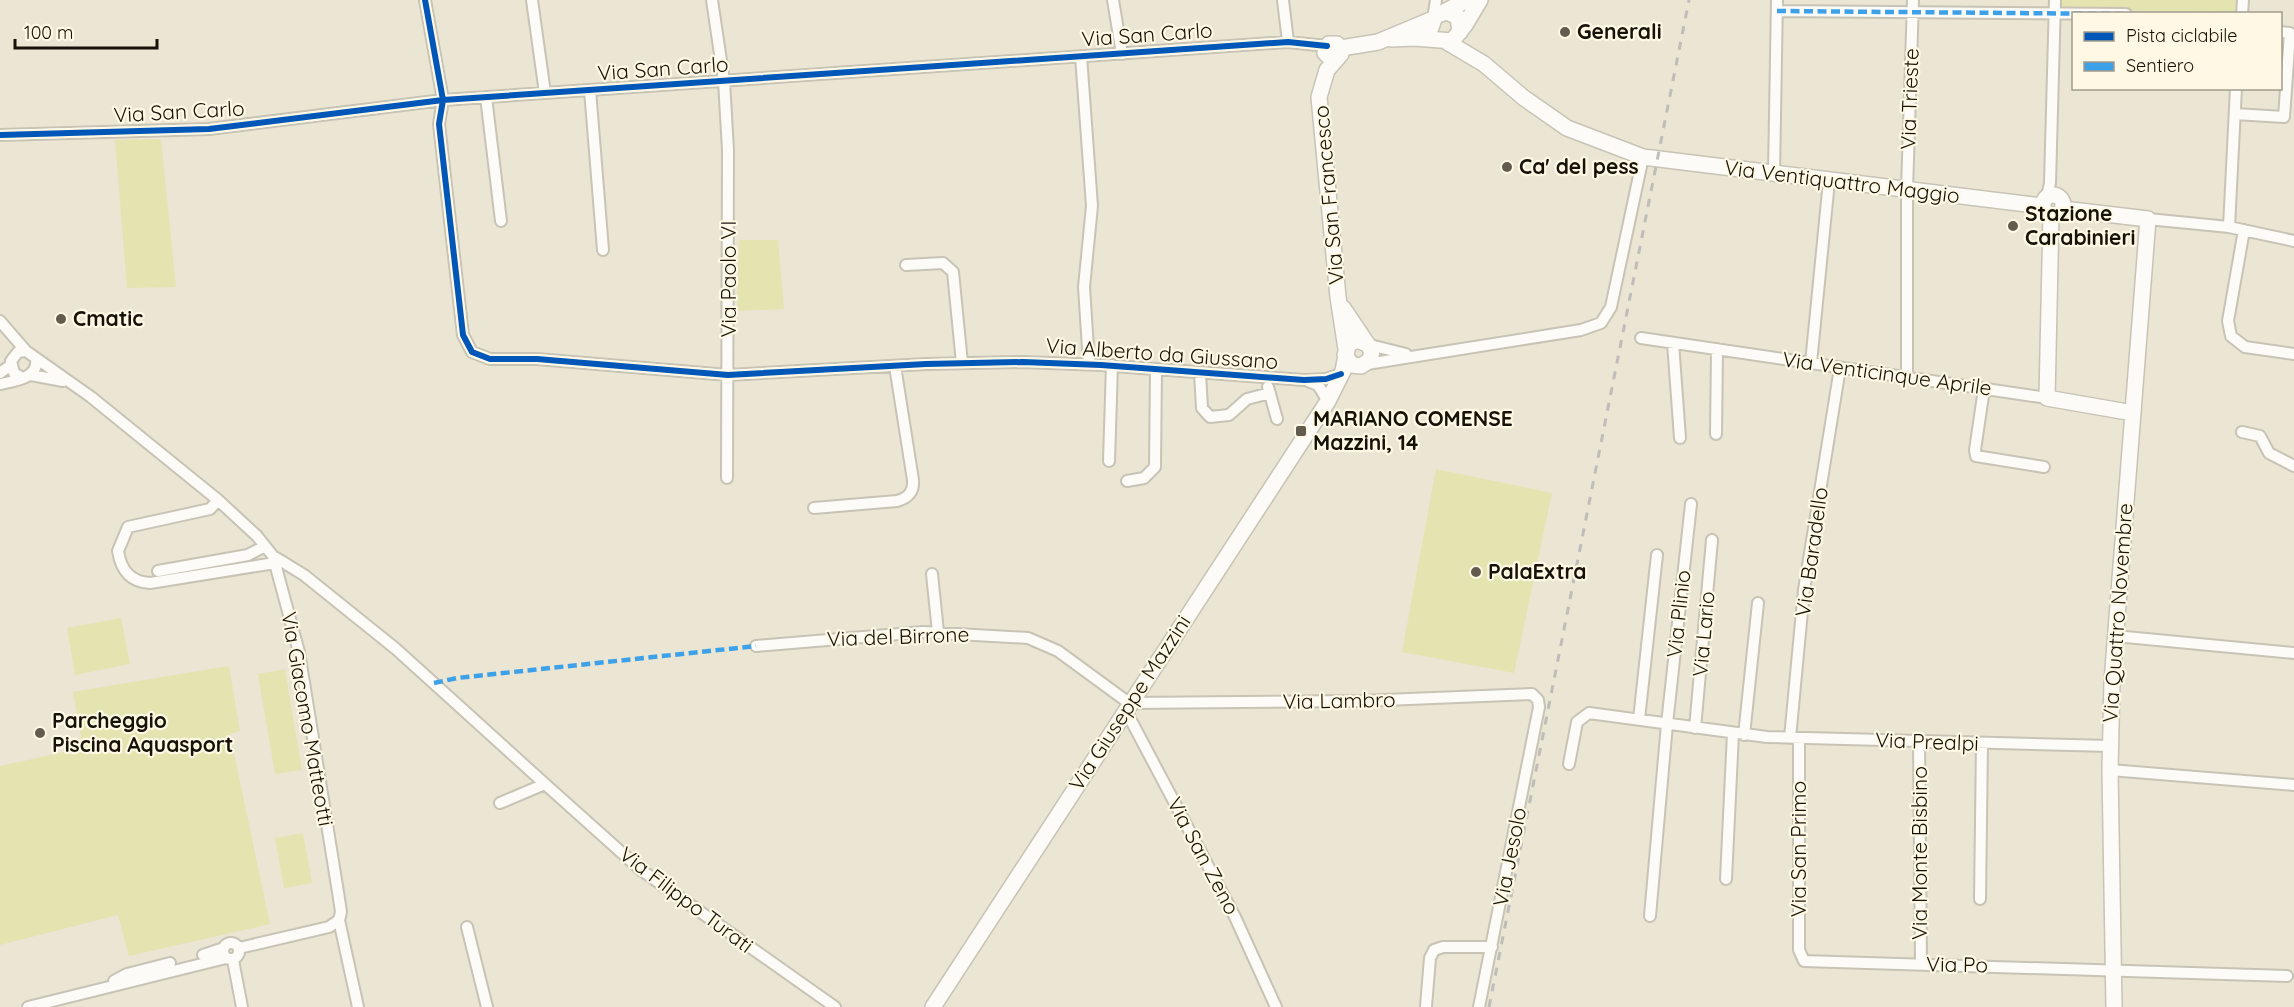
<svg xmlns="http://www.w3.org/2000/svg" width="2294" height="1007" viewBox="0 0 2294 1007" font-family="Quicksand,sans-serif">
<style>
.green{fill:#e3e4b0}
.lines{fill:none;stroke-linecap:round;stroke-linejoin:round}
.street-casing{stroke:#c7c3b5;stroke-width:14}
.secondary-casing{stroke:#c7c3b5;stroke-width:18}
.street{stroke:#fcfbf8;stroke-width:10}
.secondary{stroke:#fcfbf8;stroke-width:15}
.rail{stroke:#bfbdb9;stroke-width:3;stroke-dasharray:8 8;stroke-linecap:butt}
.quiet{stroke:#3da1e9;stroke-width:4.5;stroke-dasharray:9 4.5;stroke-linecap:butt}
.cycleway-casing{stroke:#fef8e4;stroke-width:10}
.cycleway{stroke:#0057b8;stroke-width:6}
.poi-dot{fill:#615c4e;stroke:#fef8e4;stroke-width:2}
.labels{text-anchor:middle;stroke-width:4.5;stroke-linejoin:round;paint-order:stroke}
.poi-label{font-size:21px;font-weight:bold;fill:#161207;stroke:#fef8e4;text-anchor:start}
.street-label{font-size:21px;fill:#161207;stroke:#fef8e4}
</style>
<rect width="100%" height="100%" fill="#ebe5d3"/>
<path class="green" d="M2058,0h183v12l-183,-2z
M161,139l15,148 -49,1 -12,-148z
M739,240h39l6,69 -47,2z
M1436,469l116,24 -38,180 -112,-21z
M121,618l9,46 -55,11 -8,-47z
M229,666l11,65 -10,3 40,190 -141,32 -11,-41 -118,30v-179l83,-18 -10,-56z
M285,669l17,101 -27,4 -17,-100z
M303,833l9,50 -28,5 -9,-50z"/>
<g class="lines">
<g class="street-casing">
<path id="street" d="M425,0l18,100 -4,24 24,211 9,17 18,7h47l191,16 198,-11 97,-2 78,3 203,15 22,-1 15,-5
M532,0l13,93
M712,0l12,81 4,69 -1,328
M1113,0l9,54
M1283,0l5,42
M1777,11l349,3
M2242,14l1,-14
M1433,19l3,-19
M1081,56l11,150 -8,81 5,77
M590,90l13,160
M486,97l15,124
M2235,114l49,3 6,-84 -10,-1
M0,135l209,-6 234,-29 845,-58 39,4
M1774,173l3,-173
M2047,196l3,-13 5,-183
M2148,219l81,8 65,14
M2229,227l7,-139
M2244,230l-16,91 3,15 14,11 49,7
M906,265l37,-2 10,9 9,91
M0,321l26,30
M1641,338l406,60
M1673,343l7,95
M1370,345l36,9
M1811,363l18,-182
M1367,364l214,-34 20,-7 10,-16 32,-150
M0,373l11,-8
M1200,373l2,35 8,9 19,-2 18,-16 23,-6
M31,375l32,6
M21,377l-7,-4 -3,-12 7,-9 8,-1 65,46 127,103 39,36 16,20 26,96 39,240 3,20 -2,8 19,87
M1907,377v-187l6,-190
M1308,381l10,4 10,16
M0,384c15,-3 39,-6 36,-25
M1268,387l9,32
M1984,389l-9,61 1,6 68,11
M2242,432l18,4 9,17 25,13
M1716,434l1,-85
M1109,461l3,-96
M1127,481l17,-3 11,-11 1,-98
M218,500l-8,9 -82,18 -10,24c3,19 12,31 32,32l125,-20
M814,508l83,-7c11,-3 17,-9 16,-21l-18,-114
M273,556l31,19 92,74 149,135
M158,571l90,-16 17,-9
M932,574l6,58
M2115,636l179,17
M756,646l167,-14 105,6 30,13 71,52 231,-2 172,-7 6,6 1,7 -60,300
M1125,709l110,208 41,90
M1639,719l18,-164
M1695,728l17,-188
M1744,735l14,-132
M1790,738l14,-148 36,-222
M1799,738v212l5,11 483,15
M1919,741l2,223
M1569,764l8,-42 12,-9 178,24 343,9
M2110,770l184,15
M500,803l45,-19 96,86 194,137
M1726,879l7,-146
M1980,899l2,-156
M1650,916l17,-192 24,-220
M467,927l20,80
M223 951a8 8 0 1 1 16 0a8 8 0 1 1-16 0Z
M239,948l90,-21 10,-7
M203,955l21,-7
M233,960l9,47
M114,981l13,-7 43,-11
M1426,1006l4,-48 4,-8 9,-3h49
M28,1007l198,-49"/>
</g>
<g class="secondary-casing">
<path id="secondary" d="M1444,12l23,-12
M1431,28l4,-12 12,-4 11,5 2,15
M1391,39l24,-1 37,3 13,-16 15,-25
M1447,42l37,22 40,34 43,30 76,29 399,49
M1341,48v6l-14,16 -8,27 19,200 8,52
M1333,60l-8,-7 4,-9h8l4,4 37,-6 55,-23
M2043 205a10 10 0 1 1 20 0a10 10 0 1 1-20 0Z
M2063,209l85,10 -36,463 -2,88 4,237
M2051,216l-4,182 86,15
M1343,308l29,43 -2,9 -9,6 -9,-1 -7,-10
M933,1007l395,-606 15,-30 5,-26 9,-5 10,4"/>
</g>
<use href="#street" class="street"/>
<use href="#secondary" class="secondary"/>
<path class="rail" d="M1489,1007l200,-1007"/>
<path class="quiet" d="M1777,11l349,3
M434,683l23,-5 299,-32"/>
<g class="cycleway-casing">
<path id="cycleway" d="M425,0l18,100 -4,24 24,211 9,17 18,7h47l191,16 198,-11 97,-2 78,3 203,15 22,-1 15,-5
M0,135l209,-6 234,-29 845,-58 39,4"/>
</g>
<use href="#cycleway" class="cycleway"/>
</g>
<g class="poi-dot">
<circle cx="1565" cy="32" r="6"/>
<circle cx="1507" cy="167" r="6"/>
<circle cx="2013" cy="226" r="6"/>
<circle cx="61" cy="319" r="6"/>
<rect x="1295" y="425" width="12" height="12" rx="3"/>
<circle cx="1476" cy="572" r="6"/>
<circle cx="40" cy="733" r="6"/>
</g>
<g class="labels">
<g class="poi-label">
<text x="1577" y="39">Generali</text>
<text x="1519" y="174">Ca' del pess</text>
<text x="2025" y="221">Stazione<tspan x="2025" dy="24">Carabinieri</tspan></text>
<text x="73" y="326">Cmatic</text>
<text x="1313" y="426">MARIANO COMENSE<tspan x="1313" dy="24">Mazzini, 14</tspan></text>
<text x="1488" y="579">PalaExtra</text>
<text x="52" y="728">Parcheggio<tspan x="52" dy="24">Piscina Aquasport</tspan></text>
</g>
<g class="street-label">
<text transform="translate(1147 35) rotate(-4)" y="7">Via San Carlo</text>
<text transform="translate(663 69) rotate(-4)" y="7">Via San Carlo</text>
<text transform="translate(1910 99) rotate(-88)" y="7">Via Trieste</text>
<text transform="translate(179 112) rotate(-3)" y="7">Via San Carlo</text>
<text transform="translate(1842 182) rotate(7)" y="7">Via Ventiquattro Maggio</text>
<text transform="translate(1329 195) rotate(-95)" y="7">Via San Francesco</text>
<text transform="translate(729 279) rotate(-90)" y="7">Via Paolo VI</text>
<text transform="translate(1162 354) rotate(4)" y="7">Via Alberto da Giussano</text>
<text transform="translate(1887 374) rotate(8)" y="7">Via Venticinque Aprile</text>
<text transform="translate(1812 552) rotate(-82)" y="7">Via Baradello</text>
<text transform="translate(2118 613) rotate(-86)" y="7">Via Quattro Novembre</text>
<text transform="translate(1679 614) rotate(-84)" y="7">Via Plinio</text>
<text transform="translate(1704 634) rotate(-85)" y="7">Via Lario</text>
<text transform="translate(898 637) rotate(-2)" y="7">Via del Birrone</text>
<text transform="translate(1339 701) rotate(-1)" y="7">Via Lambro</text>
<text transform="translate(1130 703) rotate(-57)" y="7">Via Giuseppe Mazzini</text>
<text transform="translate(307 719) rotate(80)" y="7">Via Giacomo Matteotti</text>
<text transform="translate(1927 742) rotate(2)" y="7">Via Prealpi</text>
<text transform="translate(1799 849) rotate(-90)" y="7">Via San Primo</text>
<text transform="translate(1920 853) rotate(-90)" y="7">Via Monte Bisbino</text>
<text transform="translate(1203 856) rotate(62)" y="7">Via San Zeno</text>
<text transform="translate(1510 857) rotate(-79)" y="7">Via Jesolo</text>
<text transform="translate(686 900) rotate(37)" y="7">Via Filippo Turati</text>
<text transform="translate(1957 965) rotate(1)" y="7">Via Po</text>
</g>
</g>
<rect x="2072" y="12" width="210" height="78" fill="#fef8e4" stroke="#a19c8c" stroke-width="1.5"/>
<rect x="2084" y="32" width="30" height="9" fill="#0057b8" stroke="#a19c8c" stroke-width="1.5"/>
<text x="2126" y="42" font-size="18" fill="#161207">Pista ciclabile</text>
<rect x="2084" y="62" width="30" height="9" fill="#3da1e9" stroke="#a19c8c" stroke-width="1.5"/>
<text x="2126" y="72" font-size="18" fill="#161207">Sentiero</text>
<path d="M15 39v9h142v-9" fill="none" stroke="#161207" stroke-width="3"/>
<text x="24" y="39" font-size="18" fill="#161207" stroke="#fef8e4" stroke-width="4.5" paint-order="stroke">100 m</text>
</svg>
